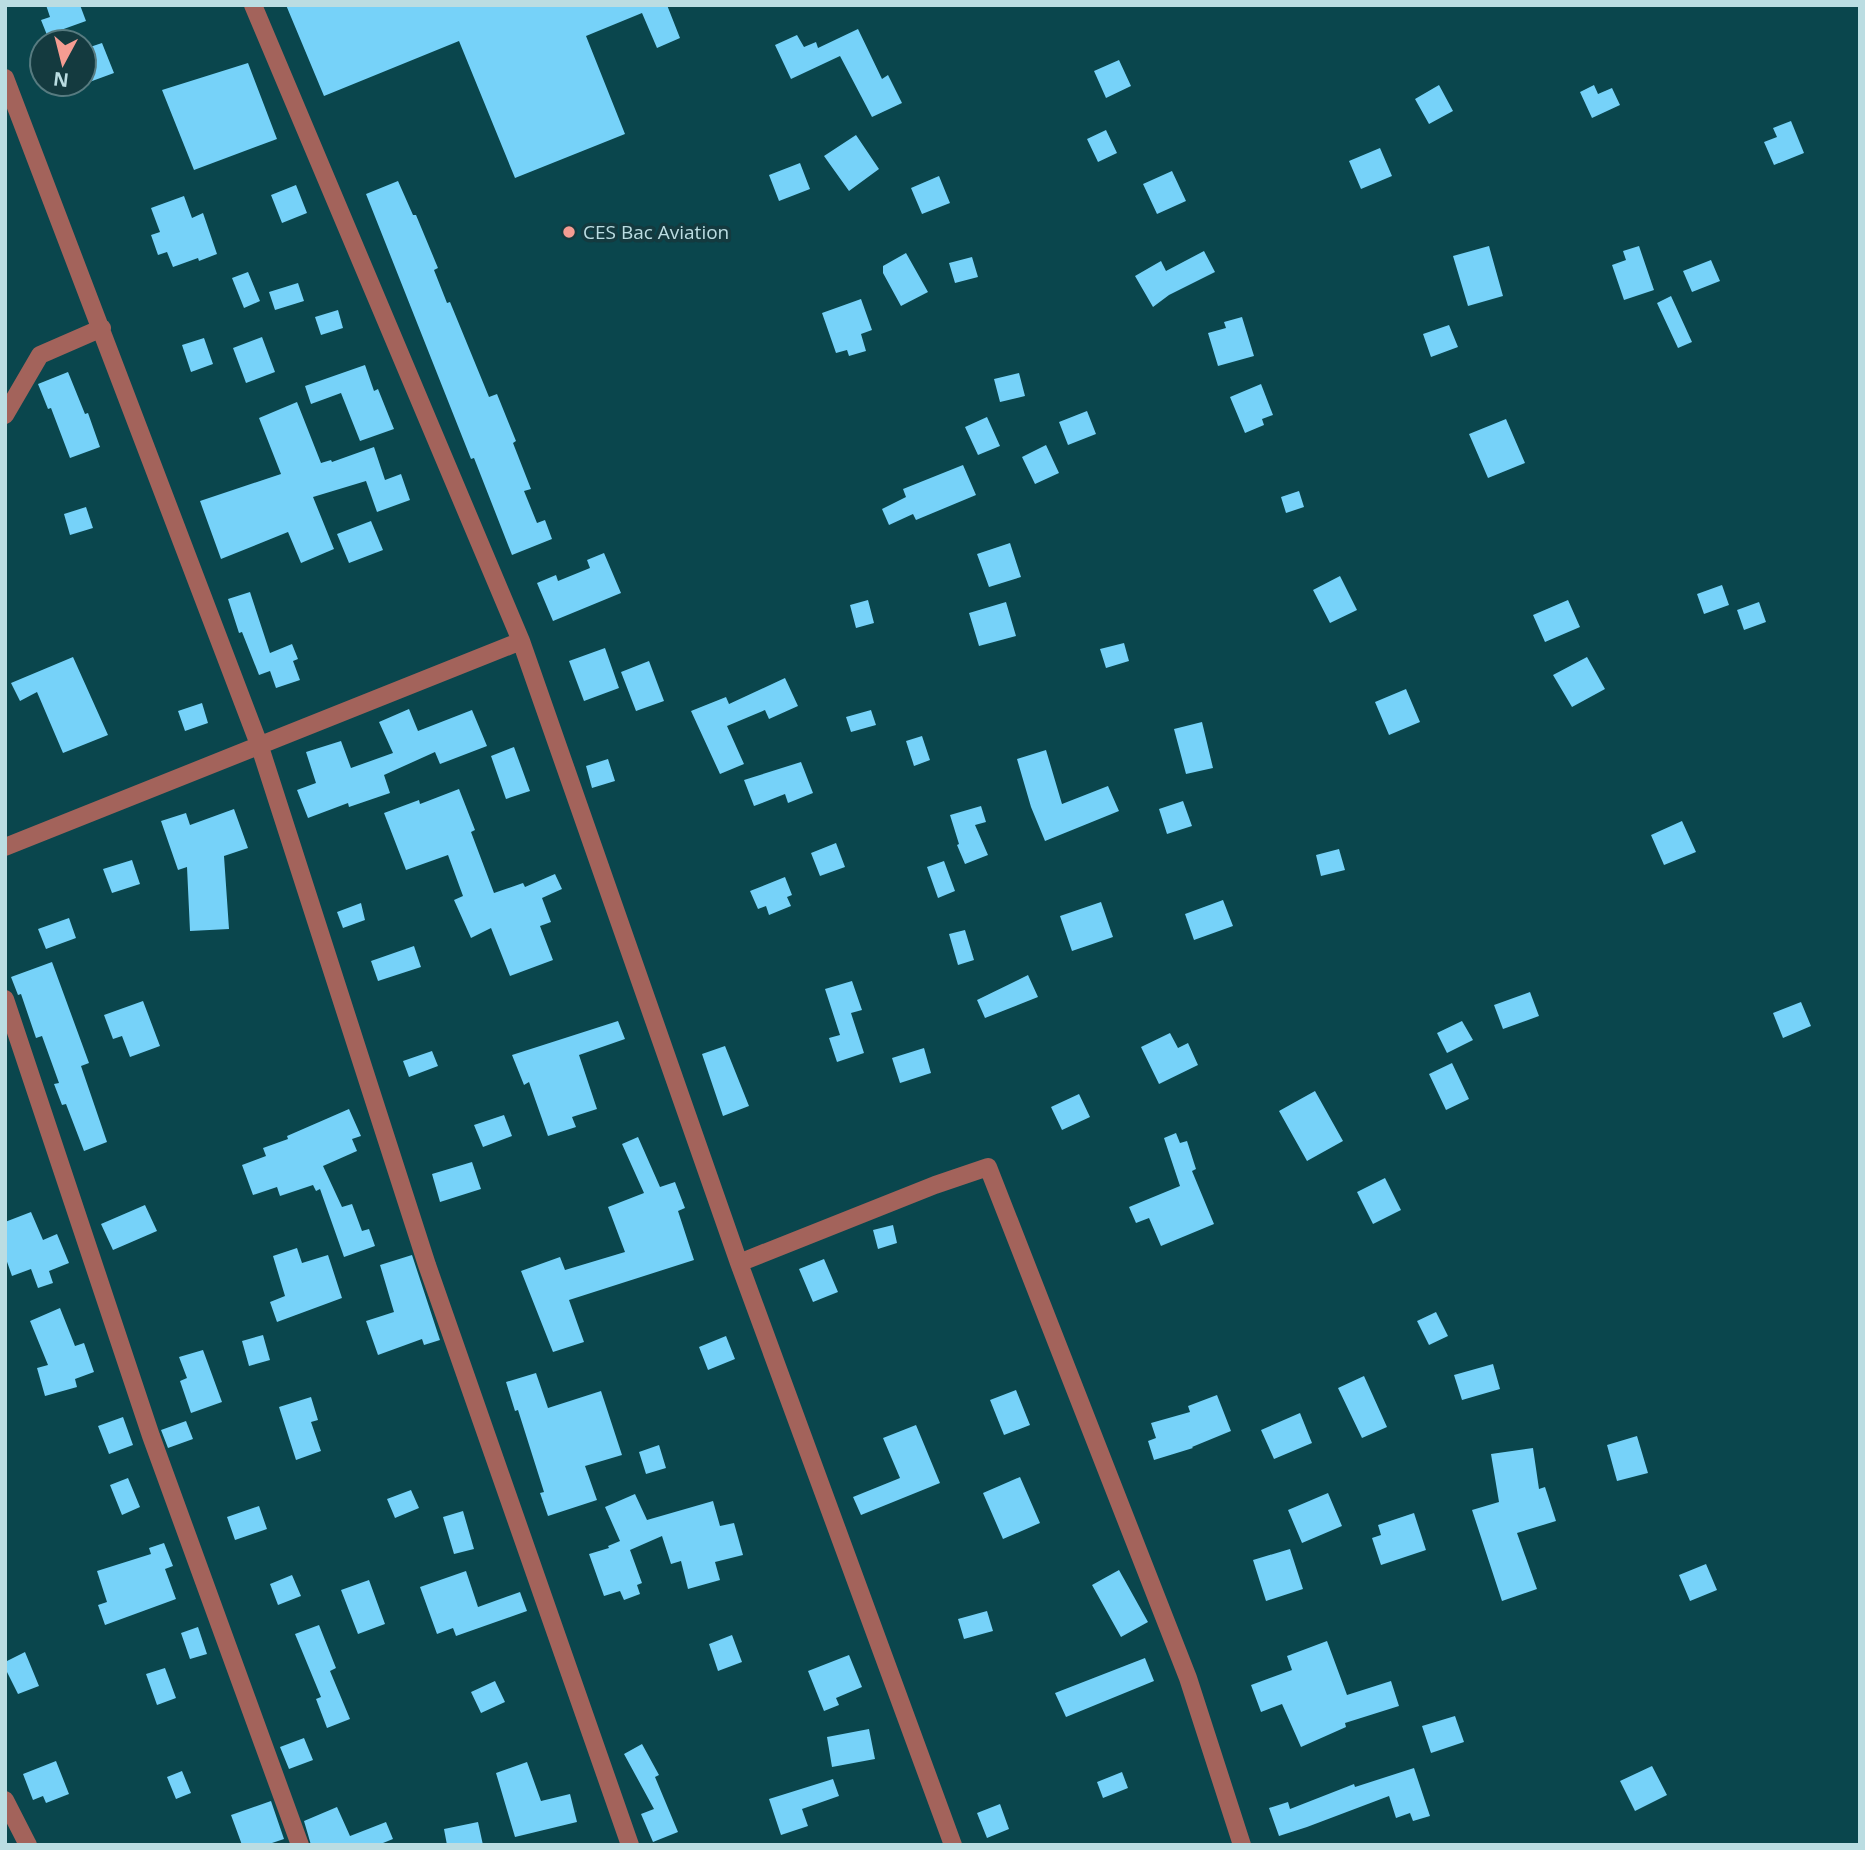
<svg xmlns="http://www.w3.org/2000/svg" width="1865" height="1850" viewBox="0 0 1865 1850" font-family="'Open Sans',sans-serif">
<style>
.building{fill:#76d2f9}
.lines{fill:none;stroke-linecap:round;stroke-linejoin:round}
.minor{stroke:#a3635b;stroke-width:18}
.poi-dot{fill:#f59c92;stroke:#143a3f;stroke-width:2.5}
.labels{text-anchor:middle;stroke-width:7;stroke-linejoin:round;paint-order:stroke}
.poi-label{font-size:19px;fill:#bbdde2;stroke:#143a3f;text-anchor:start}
</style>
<rect width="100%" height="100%" fill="#0a464d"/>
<path class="building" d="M46,5h34l6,16 -39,14 -6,-15 9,-3z
M286,5h381l13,33 -23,10 -15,-35 -56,23 39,98 -110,44 -56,-137 -135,55z
M858,29l24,50 6,-4 14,28 -30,14 -32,-61 -49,23 -16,-34 22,-10 7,12 12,-5 2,6z
M102,43l12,30 -30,11v-35z
M1119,60l12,26 -25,12 -12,-27z
M248,63l29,76 -83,31 -32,-80z
M1439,85l14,26 -24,13 -14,-25z
M1594,85l4,9 14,-6 8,17 -28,13 -12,-26z
M1791,121l13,32 -30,12 -10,-23 13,-5 -4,-9z
M1106,130l11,23 -19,9 -11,-23z
M856,135l23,34 -30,22 -25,-35z
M1380,148l12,28 -31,13 -12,-28z
M800,163l10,26 -31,12 -10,-26z
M1172,171l14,30 -29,13 -14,-30z
M939,176l11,27 -28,11 -11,-26z
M398,181l15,34h3l22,53 -4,2 13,33 3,-1 39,95 8,-3 19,47 -3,2 18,46 -7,2 13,32 8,-3 7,19 -40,16 -38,-97 -3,1 -105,-265z
M296,185l11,28 -25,10 -11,-28z
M184,196l8,22 11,-5 14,41 -18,7 -1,-3 -25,9 -6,-15 -9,3 -7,-20 9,-3 -9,-24z
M1489,246l14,50 -35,10 -15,-50z
M1639,246l15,44 -30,10 -12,-35 14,-5 -3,-9z
M1204,251l11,21 -46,23 -16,12 -18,-31 26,-15 5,10z
M906,253l22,39 -27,14 -18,-33v-7z
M972,257l6,20 -23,6 -6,-20z
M1711,260l9,21 -28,11 -9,-21z
M248,272l12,29 -16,7 -12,-30z
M298,283l6,18 -29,9 -6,-18z
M1671,296l21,46 -14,6 -21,-45z
M861,299l11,31 -11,4 5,17 -17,5 -2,-6 -11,3 -14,-40z
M338,310l5,18 -22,7 -6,-18z
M1242,317l12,39 -36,10 -10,-33 18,-5 -2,-6z
M1449,325l9,22 -27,10 -8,-23z
M262,337l13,35 -29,11 -13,-35z
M204,338l9,26 -22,8 -9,-27z
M365,365l9,26 4,-2 16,40 -34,12 -19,-48 -30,11 -6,-18z
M68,372l17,42 3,-1 12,34 -30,11 -19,-50 -3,1 -10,-25z
M1019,373l6,23 -25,6 -6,-23z
M1261,384l12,31 -11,4 2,6 -19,8 -15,-36z
M297,402l24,61 10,-3 1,2 42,-15 11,33 16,-6 9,26 -33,12 -11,-31 -53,16 21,52 -33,14 -13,-31 -67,27 -21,-58 81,-27 -22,-56z
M1087,411l9,23 -28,11 -9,-23z
M987,417l13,29 -22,9 -13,-28z
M1506,419l19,44 -37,15 -19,-44z
M1046,445l13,28 -24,11 -13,-27z
M963,465l13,30 -60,25 -3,-6 -24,11 -7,-16 24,-12 -3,-8z
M1299,491l5,16 -18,6 -5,-16z
M86,507l7,21 -23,7 -6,-21z
M371,521l12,29 -34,13 -12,-29z
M1010,543l11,34 -32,10 -12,-33z
M604,553l17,40 -68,28 -16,-38 19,-8 2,6 32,-13 -3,-8z
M1340,576l17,34 -27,13 -17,-33z
M1722,585l7,20 -25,9 -7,-20z
M250,592l20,61 22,-9 6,15 -5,2 7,19 -24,8 -6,-17 -11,4 -17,-43 -3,1 -11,-34z
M868,600l6,23 -18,5 -6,-23z
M1568,600l12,27 -35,15 -12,-27z
M1006,602l10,34 -37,10 -10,-33z
M1759,602l7,20 -22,8 -7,-20z
M1124,643l5,18 -23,7 -6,-19z
M605,648l14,40 -35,13 -15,-40z
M73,657l35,78 -45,18 -26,-61 -17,9 -9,-18z
M1587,657l18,32 -33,18 -19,-32z
M649,661l15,40 -28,10 -15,-39z
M785,678l13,28 -29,13 -4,-9 -38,16 17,38 -24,10 -29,-63 35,-14 3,7z
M1406,689l14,33 -31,13 -14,-33z
M202,703l6,20 -23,8 -7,-20z
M409,709l9,22 54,-21 15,36 -47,18 -5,-12 -51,23 6,18 -41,14 -1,-4 -40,15 -11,-28 19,-7 -10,-31 35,-11 10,27 42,-15 -14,-31z
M871,710l5,15 -25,7 -5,-15z
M1202,722l11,46 -27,6 -12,-45z
M922,736l8,24 -16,6 -8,-25z
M514,747l16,44 -24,8 -15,-43z
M1046,750l16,54 46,-18 11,25 -74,30 -14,-34 -14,-48z
M608,759l7,22 -23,7 -6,-22z
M801,762l12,31 -25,10 -3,-9 -31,12 -10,-26z
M459,789l16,41 -4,2 23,61 29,-10 2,4 30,-13 7,15 -20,9 9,24 -11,4 13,34 -43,16 -19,-48 -20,10 -17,-38 9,-4 -15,-41 -42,15 -22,-57 35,-13 1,4z
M1183,801l9,25 -25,8 -8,-25z
M981,806l5,16 -11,3 13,30 -23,9 -8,-19 2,-1 -9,-29z
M234,809l14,39 -24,8 5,73 -39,2 -3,-64 -9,3 -17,-49 25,-8 4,12z
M1682,821l14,31 -32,13 -13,-30z
M836,843l9,24 -25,9 -9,-23z
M1339,849l6,21 -24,6 -5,-21z
M132,860l8,24 -28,9 -9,-24z
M944,861l11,30 -17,7 -11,-31z
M785,877l7,18 -5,2 4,9 -22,9 -3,-9 -8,3 -8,-18z
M1223,900l10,26 -39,14 -9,-26z
M1101,902l12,35 -41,14 -12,-35z
M361,903l4,17 -22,8 -6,-16z
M69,918l7,20 -30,11 -8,-20z
M965,930l9,30 -16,5 -9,-31z
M414,946l7,21 -43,14 -7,-20z
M52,962l37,101 -8,3 26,76 -23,9 -18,-47 -4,1 -8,-21 5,-1 -17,-47 -6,2 -15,-44 -3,1 -7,-18z
M1028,975l10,22 -53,21 -8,-18z
M852,981l10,29 -11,3 13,40 -27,9 -8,-24 11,-3 -15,-46z
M1530,992l9,24 -36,13 -9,-24z
M143,1001l17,45 -30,11 -8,-21 -9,3 -9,-24z
M1801,1002l10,24 -28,12 -10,-25z
M618,1021l7,18 -46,16 18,54 -25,8 4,10 -28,9 -19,-54 -5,3 -12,-30z
M1462,1021l11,19 -26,13 -10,-20z
M1170,1033l8,15 10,-5 10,22 -39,19 -18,-37z
M725,1046l24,60 -26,10 -21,-62z
M924,1048l7,25 -31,10 -8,-25z
M432,1051l6,15 -29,11 -6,-16z
M1452,1063l17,36 -23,11 -17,-36z
M1315,1091l28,50 -36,20 -28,-50z
M1079,1094l11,23 -28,13 -11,-23z
M349,1109l12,27 -9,3 5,12 -34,15 19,41 10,-3 10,27 7,-2 6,17 -31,11 -24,-68 -4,2 -3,-6 -33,11 -3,-9 -24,8 -11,-30 24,-9 -3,-8 25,-9 -1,-3z
M504,1115l8,21 -29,11 -9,-22z
M1176,1133l4,10 7,-2 9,28 -4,2 22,53 -53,22 -12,-28 -13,5 -7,-16 51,-21 -16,-48z
M638,1137l22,50 15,-5 10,26 -7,3 16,49 -125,40 15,42 -31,10 -32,-81 39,-14 5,13 60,-18 -17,-45 36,-14 -22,-49z
M472,1162l9,27 -41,13 -8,-28z
M1385,1178l16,32 -28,14 -16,-32z
M145,1205l12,26 -44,19 -12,-26z
M31,1212l12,28 14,-6 12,29 -20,8 4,12 -15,5 -7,-19 -19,7 -7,-20v-34z
M893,1225l4,18 -19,6 -5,-19z
M297,1248l5,15 26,-8 14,43 -65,24 -7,-20 15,-6 -12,-40z
M412,1255l28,85 -16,5 -2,-6 -44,16 -12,-34 28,-9 -14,-47z
M824,1259l14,33 -25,10 -14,-33z
M60,1308l15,38 9,-3 10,29 -19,7 2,8 -32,9 -8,-28 11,-3 -18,-44z
M1436,1312l12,24 -19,9 -12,-24z
M263,1335l7,25 -21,6 -7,-25z
M726,1336l9,23 -27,11 -9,-23z
M203,1350l19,52 -31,11 -11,-32 7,-3 -8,-21z
M1493,1364l7,25 -38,11 -8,-25z
M536,1373l12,35 53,-17 21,64 -37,11 12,34 -49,16 -8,-23 4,-1 -26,-82 -3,1 -9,-29z
M1364,1376l23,51 -25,11 -24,-50z
M1016,1390l14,35 -26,10 -14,-35z
M1217,1395l14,36 -39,16 1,1 -39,12 -6,-19 8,-3 -5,-15 39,-11 -2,-6z
M311,1397l7,23 -7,2 10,29 -25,9 -17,-53z
M1300,1413l12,30 -38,16 -13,-29z
M123,1417l10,28 -24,9 -11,-28z
M186,1421l7,18 -25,9 -7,-18z
M916,1425l24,58 -79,32 -8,-18 47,-19 -17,-40z
M1637,1436l11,37 -31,8 -10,-36z
M659,1445l7,23 -20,6 -7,-22z
M1533,1448l6,41 6,-2 11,34 -39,12 20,56 -35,12 -30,-91 27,-8 -8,-48z
M1020,1477l20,46 -37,16 -20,-46z
M128,1478l12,29 -18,8 -12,-30z
M411,1490l8,18 -24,10 -8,-19z
M1328,1493l14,33 -40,17 -14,-33z
M635,1494l12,26 66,-19 7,25 14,-3 9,32 -28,7 5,18 -32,9 -7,-28 -10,3 -9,-28 -32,14 12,33 -5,2 3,9 -16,6 -4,-9 -16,5 -15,-42 20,-6 -1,-2 12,-5 -15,-34z
M259,1506l8,23 -32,11 -8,-23z
M463,1511l11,38 -20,5 -11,-37z
M1414,1513l12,37 -45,15 -9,-27 9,-3 -3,-10z
M164,1543l9,23 -8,3 11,30 -71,26 -7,-20 9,-3 -10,-31 54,-17 -2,-6z
M1290,1549l13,40 -37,12 -13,-41z
M1706,1564l11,26 -27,11 -11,-26z
M1119,1570l29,52 -27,15 -29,-52z
M466,1571l12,36 42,-15 7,19 -71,25 -3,-8 -16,6 -17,-47z
M292,1575l9,21 -23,9 -8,-21z
M369,1580l16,44 -27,10 -17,-44z
M987,1611l6,20 -29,8 -6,-20z
M319,1625l17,43 -6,3 20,48 -23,9 -11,-29 5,-2 -26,-63z
M198,1627l9,27 -17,5 -9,-26z
M732,1635l10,27 -24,9 -9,-27z
M1327,1641l20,54 44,-14 8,25 -54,17 1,4 -45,20 -19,-43 -21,8 -10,-27 41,-15 -5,-14z
M25,1652l14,34 -21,8 -13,-26v-6z
M849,1655l13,32 -26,11 3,7 -15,6 -16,-40z
M1145,1658l9,23 -88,36 -11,-24z
M165,1668l11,30 -19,7 -11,-31z
M495,1681l10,21 -24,11 -10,-21z
M1455,1716l9,26 -33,11 -9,-27z
M869,1729l6,30 -43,8 -5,-30z
M304,1738l9,22 -24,9 -9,-22z
M642,1744l17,31 -4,2 23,55 -25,10 -12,-28 13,-5 -30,-55z
M56,1761l13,33 -23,9 -3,-7 -10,4 -10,-26z
M527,1762l14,39 29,-7 7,28 -62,15 -19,-64z
M1652,1766l15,29 -32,16 -15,-30z
M1414,1768l16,48 -17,5 -3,-8 -14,5 -7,-22 -82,31 -28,9 -10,-28 19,-6 2,7 64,-25 1,3z
M182,1771l9,22 -15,6 -9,-22z
M1122,1772l6,16 -25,10 -6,-16z
M833,1779l6,17 -37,13 6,17 -27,9 -12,-36z
M271,1801l13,38 -18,6h-24l-11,-30z
M1000,1804l9,25 -22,9 -10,-25z
M337,1807l13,29 36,-14 7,17 -15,6h-67l-7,-24z
M478,1822l5,23h-36l-3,-16z"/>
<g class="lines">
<path class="minor" d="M253,5l268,636 218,622 214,582
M5,78l255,669 167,518 203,580
M5,415l35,-60 62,-27
M5,847l516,-206
M5,999l146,437 149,409
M739,1263l196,-78 53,-18 200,511 54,167
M5,1800l23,45"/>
</g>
<circle class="poi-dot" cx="569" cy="232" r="7"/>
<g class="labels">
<g class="poi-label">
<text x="583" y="239">CES Bac Aviation</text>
</g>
</g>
<rect width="1865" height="1850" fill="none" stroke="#bbdde2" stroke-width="14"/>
<g transform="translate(63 63) rotate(187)"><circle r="33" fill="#143a3f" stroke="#577b80" stroke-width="2"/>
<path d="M0-5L12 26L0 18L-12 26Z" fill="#f59c92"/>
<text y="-10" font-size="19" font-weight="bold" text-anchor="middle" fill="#bbdde2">N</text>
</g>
</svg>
